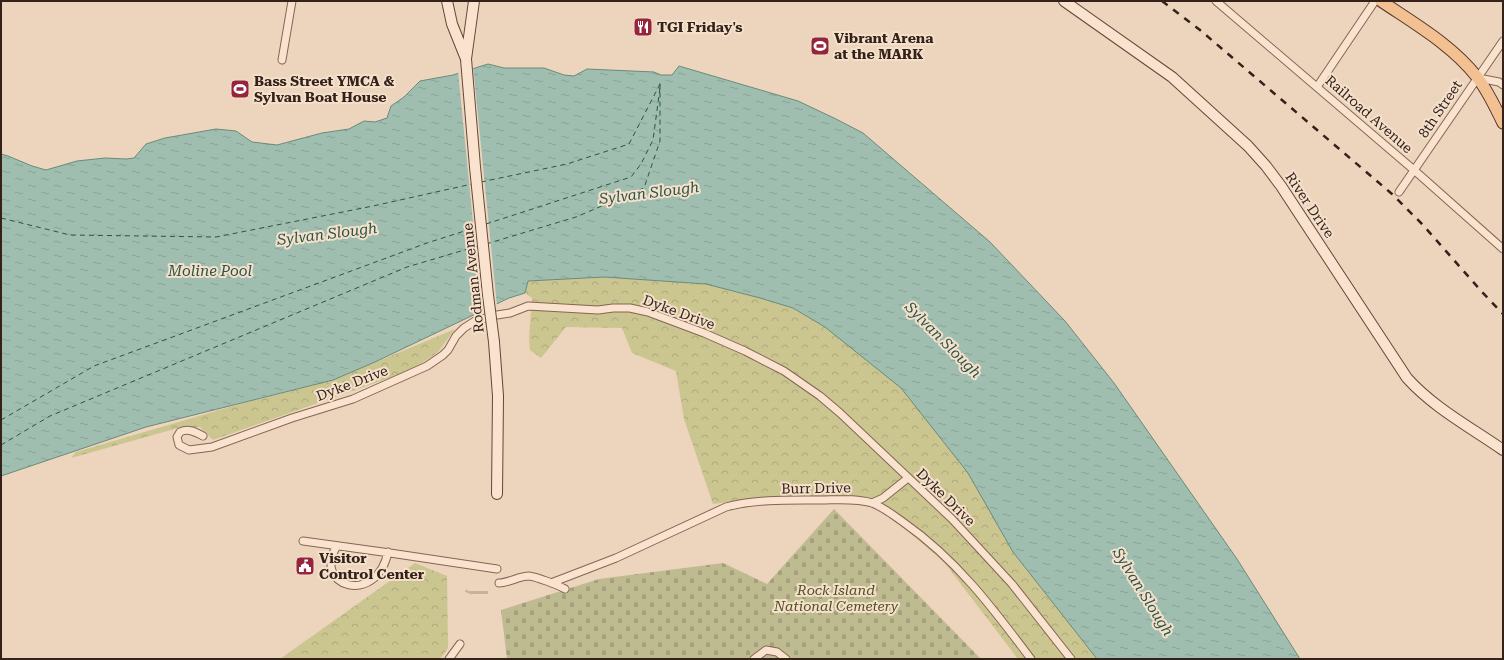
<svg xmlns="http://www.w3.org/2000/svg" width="1504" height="660" viewBox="0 0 1504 660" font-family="'Roboto Serif',serif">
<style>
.forest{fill:url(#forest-crowns)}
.cemetery{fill:url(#cemetery-stones)}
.water{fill:url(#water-ripples);stroke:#688b7b}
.pier{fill:#edd4bc}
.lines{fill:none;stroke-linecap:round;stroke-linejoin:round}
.ferry{stroke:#295448;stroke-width:1;stroke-dasharray:5 4;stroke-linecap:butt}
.street-tunnel{stroke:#c8b09c;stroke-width:7;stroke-dasharray:7 3.5;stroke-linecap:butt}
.secondary-tunnel{stroke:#c8b09c;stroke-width:10;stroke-dasharray:10 5;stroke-linecap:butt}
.street-casing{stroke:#856555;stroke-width:9}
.secondary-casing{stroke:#664639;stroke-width:12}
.primary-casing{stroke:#52342a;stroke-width:13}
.street{stroke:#f9e3ce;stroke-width:7}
.secondary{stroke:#f9e3ce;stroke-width:10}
.primary{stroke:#f3c091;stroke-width:11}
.rail{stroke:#33211a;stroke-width:2.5;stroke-dasharray:7 7;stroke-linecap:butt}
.secondary-bridge-casing{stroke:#664639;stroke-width:12;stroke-linecap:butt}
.secondary-bridge{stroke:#f9e3ce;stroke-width:10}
.labels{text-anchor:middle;stroke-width:4;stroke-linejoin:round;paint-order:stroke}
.poi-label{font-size:14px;font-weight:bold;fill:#33211a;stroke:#f5e0cb;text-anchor:start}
.street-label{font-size:14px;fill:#33211a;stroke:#f5e0cb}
.park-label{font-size:14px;font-style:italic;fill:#4e5021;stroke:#f5e0cb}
.water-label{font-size:15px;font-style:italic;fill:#295448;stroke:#f5e0cb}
</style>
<defs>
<pattern id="forest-crowns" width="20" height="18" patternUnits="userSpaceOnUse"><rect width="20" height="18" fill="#cbc590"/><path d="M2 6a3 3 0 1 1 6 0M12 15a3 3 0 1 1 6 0" fill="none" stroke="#afa97c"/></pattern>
<pattern id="cemetery-stones" width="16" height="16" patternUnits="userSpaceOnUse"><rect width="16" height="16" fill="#bfbb90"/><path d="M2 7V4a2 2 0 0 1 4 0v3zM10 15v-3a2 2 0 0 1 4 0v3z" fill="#a5a07c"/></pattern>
<pattern id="water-ripples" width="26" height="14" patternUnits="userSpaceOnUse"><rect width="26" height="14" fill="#a0beaf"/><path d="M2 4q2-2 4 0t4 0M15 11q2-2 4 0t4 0" fill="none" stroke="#8aa396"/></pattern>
</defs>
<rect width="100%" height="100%" fill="#edd4bc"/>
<path class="forest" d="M604,277l102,7 54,14 33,10 32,19 38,29 38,32 67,85 45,79 84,107h-79l-74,-97 -74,-63 -110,-1 -47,6 -29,-85 -8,-48 -44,-18 -10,-25 -56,-1 -25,31 -11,-8 -1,-12 3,-40 -7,-5 3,-12z
M455,329l-17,23 -26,18 -199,70 -13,-13 -22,1 -107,30 5,-6 164,-48 93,-24z
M415,563l32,13 1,72 -8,11h-160z"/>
<path class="cemetery" d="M834,509l147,150h-474l-6,-49 98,-31 124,-16 44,21z"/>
<path class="water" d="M488,64l16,4h40l20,7 10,1 13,-7 67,3 7,3h11l7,-9 119,35 38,18 27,14 127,109 75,79 49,62 123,176 63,100h-203l-84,-107 -45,-79 -67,-85 -76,-61 -32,-19 -33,-10 -54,-14 -102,-7 -76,4 -3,12 -16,5 -134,64 -42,18 -187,47 -145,49v-322l7,2 24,10 14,4 31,-9 28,-3 21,1 8,-1 12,-14 19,-6 51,-9 20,2 16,11 25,3 45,-12 27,-4 15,-8 11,1 12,-4 4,-12 13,-9 16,-16 33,-6z"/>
<path class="pier" d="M473,66l24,240 -15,7 -24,-242z"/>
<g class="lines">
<path class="ferry" d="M481,182l86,-18 62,-20 31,-60
M1,218l69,17 146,2 157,-31 99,-22
M486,224l145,-47 10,-13 12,-24 7,-52
M486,244l90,-27 68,-29 16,-47v-58
M1,420l93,-54 333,-123 50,-16
M1,445l49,-29 357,-149 71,-21"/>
<path class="street-tunnel" d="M468,593l1,-2"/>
<path class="secondary-tunnel" d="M475,591v3
M483,591v3"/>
<g class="street-casing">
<path id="street" d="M1216,1l198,169 89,79
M282,60l10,-59
M1478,78l21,4 4,3
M1317,87l58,-86
M1399,192l104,-151
M203,436c-8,-4 -14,-8 -23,-4l-3,5 2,8 10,5 23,-3 80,-29 61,-19 74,-33 16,-11 5,-5 8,-14 8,-8 11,-7 22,-6 13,-2 18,-7 70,4 15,-2h17l18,4 56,21 41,18 39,20 36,25 20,17 112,106 60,65 59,75
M872,503l11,-5 25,-20
M303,541l87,12 107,16
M337,546c-26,39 39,62 51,6
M499,583c10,0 20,-7 30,-7 8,1 29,9 36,13
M551,583l65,-25 110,-51c30,-8 64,-7 94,-7 17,0 36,-2 52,3 11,4 21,12 31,19 53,37 89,85 128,137
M449,659l11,-15
M754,659l12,-9 11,2 9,7"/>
</g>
<g class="secondary-casing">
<path id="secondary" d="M447,1l5,23 14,35
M1064,1l108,76 76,69 18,20 15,20 126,192c27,30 63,49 96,72
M466,59l8,-58
M494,342l4,54 -1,98"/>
</g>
<g class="primary-casing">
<path id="primary" d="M1381,1c34,23 71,44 96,76 11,14 18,30 26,46"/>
</g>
<use href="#street" class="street"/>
<use href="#secondary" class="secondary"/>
<use href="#primary" class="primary"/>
<path class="rail" d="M1162,1l38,29 192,164 30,30 60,68 21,22"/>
<g class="secondary-bridge-casing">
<path id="secondary-bridge" d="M466,59l9,108 13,128 6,47"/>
</g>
<use href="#secondary-bridge" class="secondary-bridge"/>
</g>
<defs>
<g id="restaurant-square" transform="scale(1)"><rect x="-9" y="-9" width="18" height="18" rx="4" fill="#94253d" stroke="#f5e0cb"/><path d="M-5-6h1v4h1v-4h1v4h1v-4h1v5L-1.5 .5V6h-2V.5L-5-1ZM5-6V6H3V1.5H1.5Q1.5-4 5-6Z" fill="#fff"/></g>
<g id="stadium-square" transform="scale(1)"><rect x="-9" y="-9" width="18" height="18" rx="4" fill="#94253d" stroke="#f5e0cb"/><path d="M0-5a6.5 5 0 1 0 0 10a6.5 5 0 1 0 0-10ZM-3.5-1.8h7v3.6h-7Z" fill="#fff"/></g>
<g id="civic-square" transform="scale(1)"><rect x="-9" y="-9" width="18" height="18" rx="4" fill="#94253d" stroke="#f5e0cb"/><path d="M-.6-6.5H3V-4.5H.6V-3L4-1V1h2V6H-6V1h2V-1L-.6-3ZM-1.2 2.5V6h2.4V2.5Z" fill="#fff"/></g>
</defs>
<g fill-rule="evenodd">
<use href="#restaurant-square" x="643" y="27"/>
<use href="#stadium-square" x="820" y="46"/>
<use href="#stadium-square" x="240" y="89"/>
<use href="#civic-square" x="305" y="566"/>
</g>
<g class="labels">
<g class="poi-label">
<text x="657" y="32">TGI Friday's</text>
<text x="834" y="43">Vibrant Arena<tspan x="834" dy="16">at the MARK</tspan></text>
<text x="254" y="86">Bass Street YMCA &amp;<tspan x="254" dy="16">Sylvan Boat House</tspan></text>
<text x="319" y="563">Visitor<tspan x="319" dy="16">Control Center</tspan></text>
</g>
<g class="street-label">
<text transform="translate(1440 109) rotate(-56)" y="5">8th Street</text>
<text transform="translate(1369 114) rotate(41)" y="5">Railroad Avenue</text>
<text transform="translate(1310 205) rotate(56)" y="5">River Drive</text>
<text transform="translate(473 278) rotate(-96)" y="5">Rodman Avenue</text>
<text transform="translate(679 312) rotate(20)" y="5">Dyke Drive</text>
<text transform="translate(352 383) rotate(-21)" y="5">Dyke Drive</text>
<text transform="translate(816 488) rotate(-1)" y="5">Burr Drive</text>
<text transform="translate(946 497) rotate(44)" y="5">Dyke Drive</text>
</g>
<g class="park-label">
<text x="836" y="595">Rock Island<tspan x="836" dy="16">National Cemetery</tspan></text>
</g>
<g class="water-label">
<text transform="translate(649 193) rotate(-7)" y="5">Sylvan Slough</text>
<text transform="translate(327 234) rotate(-7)" y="5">Sylvan Slough</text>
<text x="210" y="276">Moline Pool</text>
<text transform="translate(943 340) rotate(45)" y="5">Sylvan Slough</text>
<text transform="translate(1143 592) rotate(58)" y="5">Sylvan Slough</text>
</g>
</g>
<rect width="1504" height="660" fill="none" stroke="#33211a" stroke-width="4"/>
</svg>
